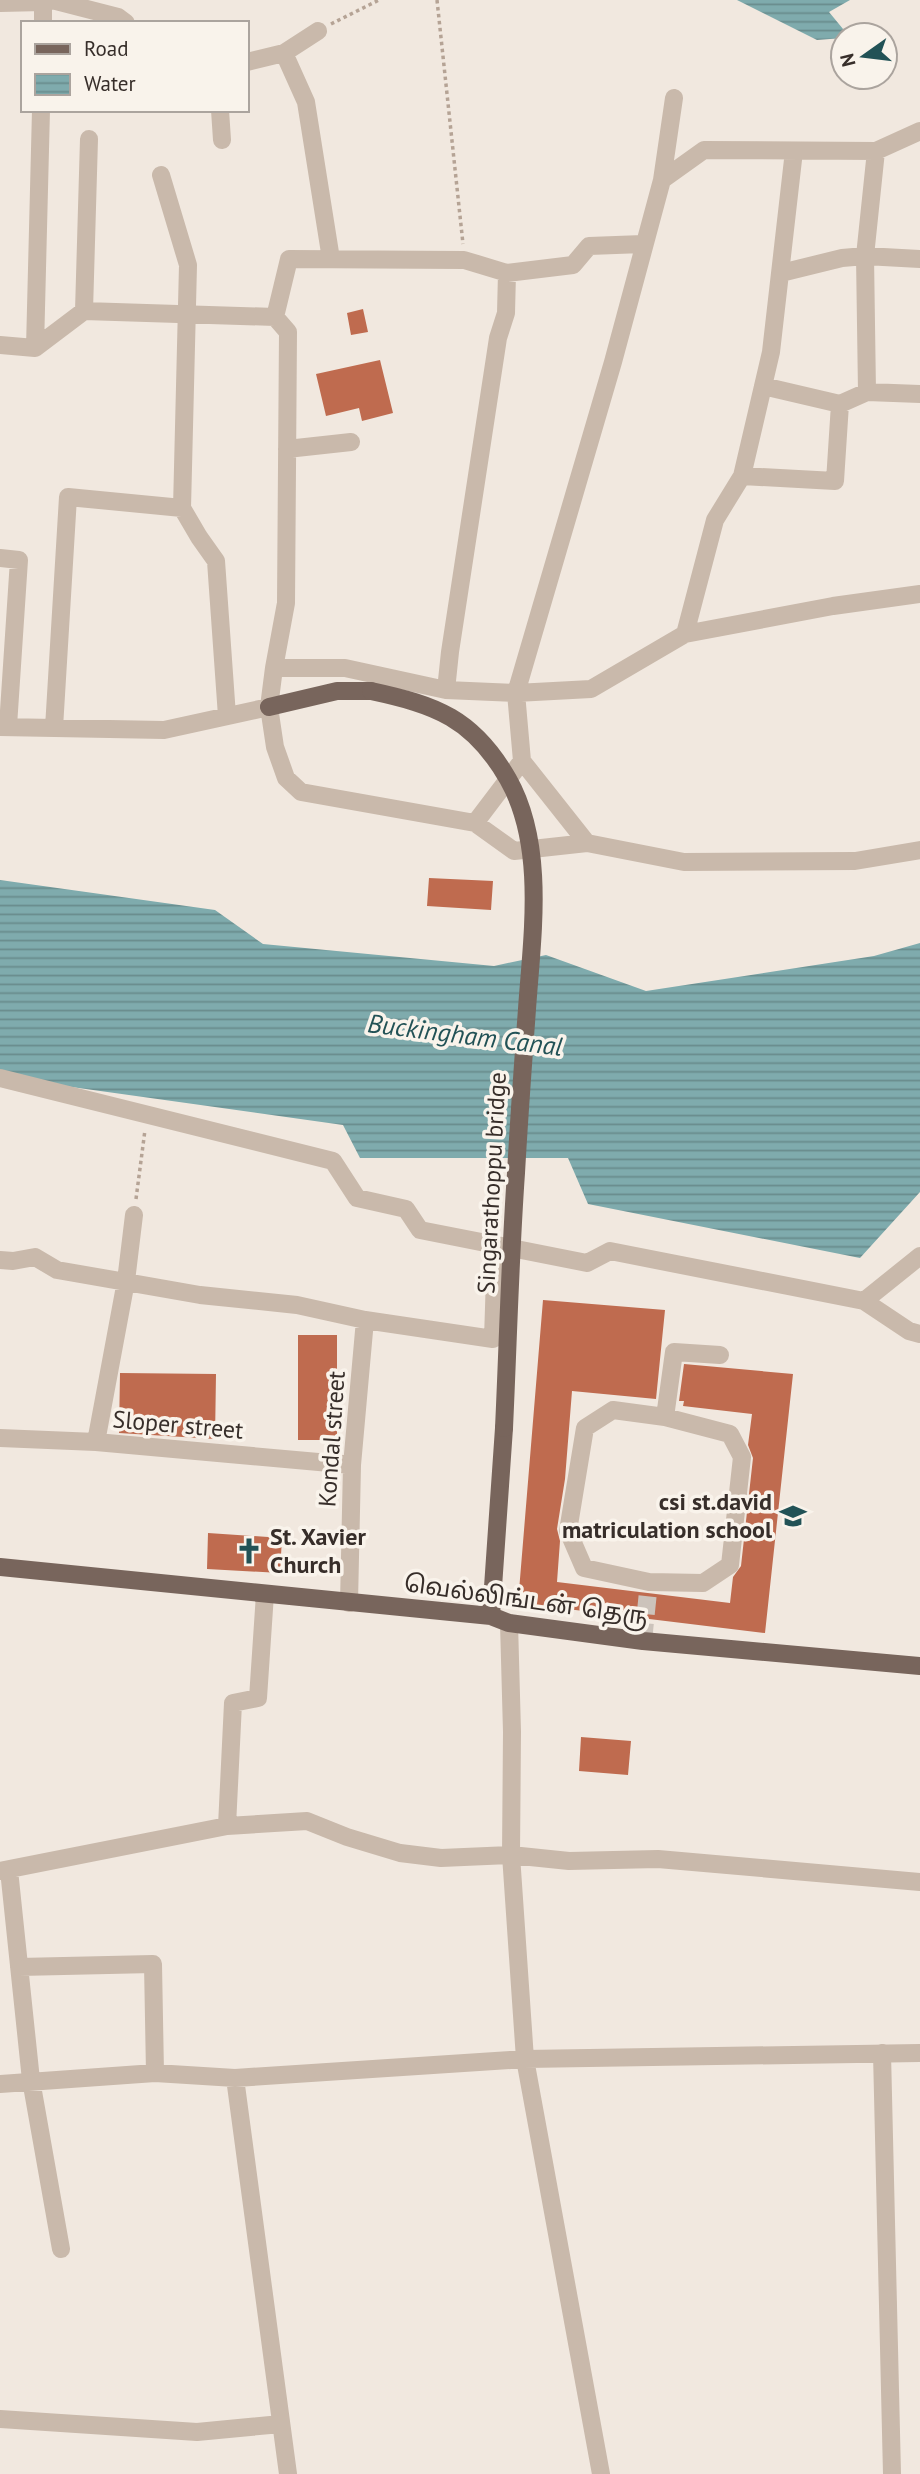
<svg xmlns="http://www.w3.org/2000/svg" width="920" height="2474" viewBox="0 0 920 2474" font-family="'PT Sans','Noto Sans Tamil',sans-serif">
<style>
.water{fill:url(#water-rules)}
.building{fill:#bf6b4f}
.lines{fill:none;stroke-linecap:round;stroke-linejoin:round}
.minor-tunnel{stroke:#ccc3bb;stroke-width:18;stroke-dasharray:18 9;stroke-linecap:butt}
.path{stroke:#b5a395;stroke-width:3.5;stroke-dasharray:3.5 3.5;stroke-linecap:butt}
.minor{stroke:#c9b9ab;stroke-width:18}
.major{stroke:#78655c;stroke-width:18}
.major-bridge{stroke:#78655c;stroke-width:18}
.labels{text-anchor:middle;stroke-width:7;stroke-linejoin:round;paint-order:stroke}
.street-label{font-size:24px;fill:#372e2a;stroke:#f9f3eb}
.poi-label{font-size:24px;font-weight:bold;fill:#372e2a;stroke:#f9f3eb;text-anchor:end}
.water-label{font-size:26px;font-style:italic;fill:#225256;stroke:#f9f3eb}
</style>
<defs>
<pattern id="water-rules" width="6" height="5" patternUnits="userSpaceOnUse" patternTransform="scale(1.75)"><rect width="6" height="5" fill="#7fabad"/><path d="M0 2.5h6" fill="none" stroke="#698c8d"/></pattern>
</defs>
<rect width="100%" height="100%" fill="#f1e8df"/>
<path class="water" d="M737,0h113l-21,12 19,23h-5v3l-26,2z
M0,880l215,30 48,34 231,22 52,-11 100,36 228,-35 46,-13v249l-60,66 -272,-54 -20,-46h-208l-17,-33 -343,-48z"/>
<path class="building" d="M363,309l5,23 -17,3 -4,-22z
M380,360l13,53 -31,8 -3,-13 -33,8 -10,-42z
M429,878l64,3 -2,29 -64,-4z
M543,1300l122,10 -9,89 -84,-8 -7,88 -8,50 3,12 -3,41 173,21 3,-26 8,-11 12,-108 -5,-13 4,-31 -69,-8 1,-5h-5l5,-37 109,10 -28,259 -247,-30z
M298,1335h39v105h-39z
M120,1373l96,1 -1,65 -96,-6z
M208,1533l74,5 -2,35 -73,-4z
M581,1737l50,4 -3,34 -49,-4z"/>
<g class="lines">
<path class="minor-tunnel" d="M643,1641l6,-59"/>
<path class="path" d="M437,0l26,244
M331,24l48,-24
M136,1199l9,-69"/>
<path class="minor" d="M0,3l43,-1
M43,23v-21l9,-2 66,17 8,6
M284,53l34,-22
M247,62l37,-9 22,49 25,157
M220,110l2,30
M662,180l12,-82
M781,273l61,-15 23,-2 55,3
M84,311l5,-172
M275,317l13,15 -2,271 -12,65h71l101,22 70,3 75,-4 94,-55 148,-28 87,-12
M0,345l35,3 49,-37 191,6 14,-58 175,1 43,13 66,-8 16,-19 54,-2
M35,348l6,-238
M763,386l77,18
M867,392l-2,-136 11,-105
M287,449l64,-7
M742,476l93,5 5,-77 27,-12 53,2
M182,508l17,29 17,24 11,155
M0,558l19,2 -11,166
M685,634l30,-114 27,-44 29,-124 23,-201
M274,668l-5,39 6,40 11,31 15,14 174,31 47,-62 -6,-68 97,-331 49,-182 42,-30 172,1 44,-20
M446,690l4,-38 48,-314 8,-25 1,-40
M0,727l164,3 105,-23
M54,728l14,-231 114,11 6,-243 -27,-90
M522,761l65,82 97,19 171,-1 65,-11
M475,823l39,28 73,-8
M0,1078l333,83 24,37 49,11 14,21 167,33 23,-12 254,50 45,30 11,3
M0,1260l13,1 22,-4 22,13 143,25 97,10 68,15 128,19 3,-94
M864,1301l56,-45
M665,1417l-52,-7 -28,18 -17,103 16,37 65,14 54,1 27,-18 12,-108 -12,-23 -65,-17 9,-65 46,3
M0,1438l96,4 256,23
M96,1442l30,-161 8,-66
M349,1603l3,-138 13,-145
M509,1623l3,109 -1,123 14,204 76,415
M227,1826l80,-5 40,16 53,16 41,5 70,-3 58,6 89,-2 262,23
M9,1870l22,210 30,169
M0,1871l227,-45 6,-123 25,-5 7,-104
M19,1967l134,-3 2,109
M882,2053l10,421
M235,2078l53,396
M0,2084l155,-11 80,5 290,-19 395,-6
M0,2419l197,13 84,-8"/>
<path class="major" d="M269,707l68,-16h34
M0,1567l491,49 18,7 134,18 277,25
M491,1616l13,-188"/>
<path class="major-bridge" d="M371,691c65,14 102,27 137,88 38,67 24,157 19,230 -4,55 -8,109 -11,164 -6,85 -8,170 -12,255"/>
</g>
<defs>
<g id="school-bare" transform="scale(2.1)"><path d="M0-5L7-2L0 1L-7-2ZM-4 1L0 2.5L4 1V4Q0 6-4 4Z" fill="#225256" stroke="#f9f3eb" stroke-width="2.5" paint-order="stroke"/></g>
<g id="church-bare" transform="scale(2.1)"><path d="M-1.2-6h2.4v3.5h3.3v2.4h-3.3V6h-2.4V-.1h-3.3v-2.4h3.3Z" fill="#225256" stroke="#f9f3eb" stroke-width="2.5" paint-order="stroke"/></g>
</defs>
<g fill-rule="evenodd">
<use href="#school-bare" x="793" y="1516"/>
<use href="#church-bare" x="249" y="1551"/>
</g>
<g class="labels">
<g class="street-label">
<text transform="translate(492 1183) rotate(-87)" y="8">Singarathoppu bridge</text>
<text transform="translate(178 1425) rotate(5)" y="8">Sloper street</text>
<text transform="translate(332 1439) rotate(-86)" y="8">Kondal street</text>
<text transform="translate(526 1600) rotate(8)" y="8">வெல்லிங்டன் தெரு</text>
</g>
<g class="poi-label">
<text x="772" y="1510">csi st.david<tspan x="772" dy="28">matriculation school</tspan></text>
<text x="270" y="1545" text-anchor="start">St. Xavier<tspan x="270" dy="28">Church</tspan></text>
</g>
<g class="water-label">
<text transform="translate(465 1035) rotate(7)" y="9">Buckingham Canal</text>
</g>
</g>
<rect x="21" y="21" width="228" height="91" fill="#f9f3eb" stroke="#aba49e" stroke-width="2"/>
<rect x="35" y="44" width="35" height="10" fill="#78655c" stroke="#aba49e" stroke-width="2"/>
<text x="84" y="56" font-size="21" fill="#372e2a">Road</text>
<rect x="35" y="74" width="35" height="21" fill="url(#water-rules)" stroke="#aba49e" stroke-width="2"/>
<text x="84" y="91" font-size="21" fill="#372e2a">Water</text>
<g transform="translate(864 56) rotate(256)"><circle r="33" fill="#f9f3eb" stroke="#aba49e" stroke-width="2"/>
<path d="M0-5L12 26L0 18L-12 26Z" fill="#225256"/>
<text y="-10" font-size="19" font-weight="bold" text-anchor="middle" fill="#372e2a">N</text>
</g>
</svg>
